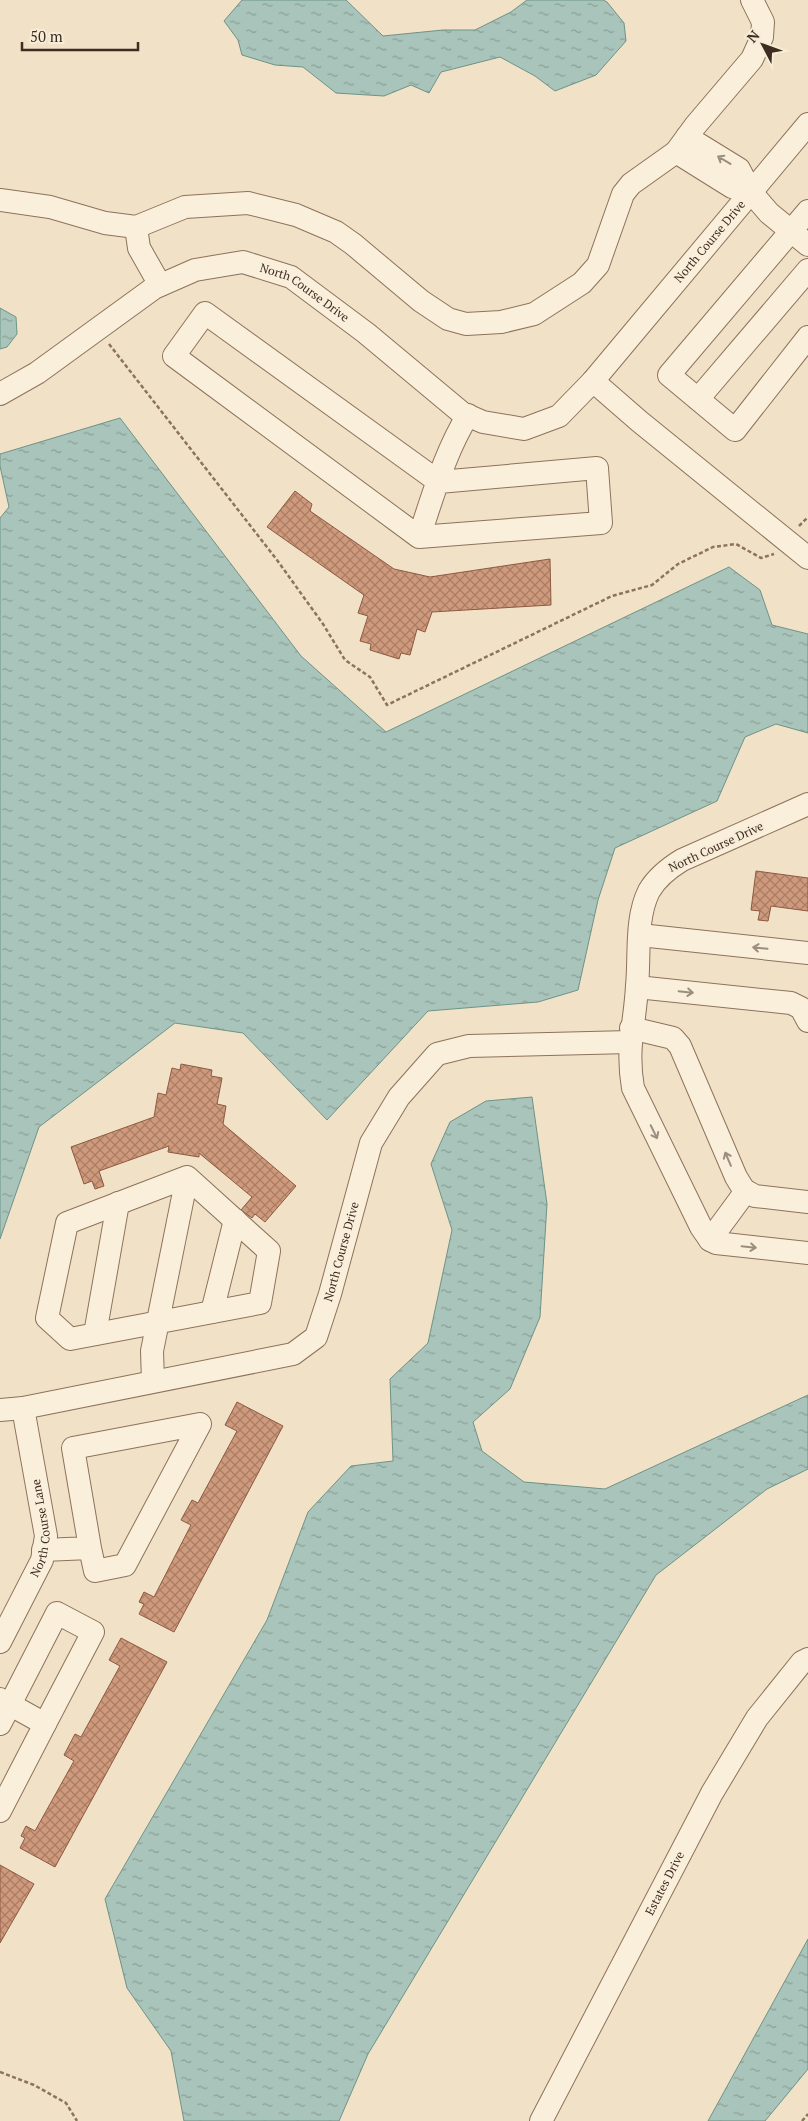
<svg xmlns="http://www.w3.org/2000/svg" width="808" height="2121" viewBox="0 0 808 2121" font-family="'PT Serif',serif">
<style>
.water{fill:url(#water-ripples);stroke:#6e9387}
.building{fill:url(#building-cross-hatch);stroke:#8d5a40}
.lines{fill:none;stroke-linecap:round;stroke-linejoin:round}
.minor-casing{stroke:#8d725c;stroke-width:24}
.path{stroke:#8d725c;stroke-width:2.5;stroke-dasharray:4 2.5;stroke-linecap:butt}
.minor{stroke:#faefdb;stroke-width:22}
.oneway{stroke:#9c8e7e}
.labels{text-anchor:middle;stroke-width:4.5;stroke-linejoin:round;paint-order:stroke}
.street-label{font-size:12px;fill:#3d2c20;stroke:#f7ecd7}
</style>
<defs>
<pattern id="water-ripples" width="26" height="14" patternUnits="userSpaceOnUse" patternTransform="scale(1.25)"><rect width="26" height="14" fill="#a9c4ba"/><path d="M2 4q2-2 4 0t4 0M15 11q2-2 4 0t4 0" fill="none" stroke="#8b9f97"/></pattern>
<pattern id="building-cross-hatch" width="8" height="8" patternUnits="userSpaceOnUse" patternTransform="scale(1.25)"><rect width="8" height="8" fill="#cf997c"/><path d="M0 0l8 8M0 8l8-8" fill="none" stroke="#a97d65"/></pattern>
</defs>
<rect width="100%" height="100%" fill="#f0e1c7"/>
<path class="water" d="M242,0h104l37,36 60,-6h32l36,-18 16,-12h76l4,2 17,21 2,18 -30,34 -41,16 -20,-15 -35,-19 -59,15 -12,21 -18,-8 -27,11 -48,-3 -33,-26 -28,-2 -33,-10 -4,-15 -14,-19z
M0,308l16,9 1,17 -10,13 -7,2z
M120,418l181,238 85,76 343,-165 31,23 12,35 36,9v99l-32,-9 -31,13 -28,64 -102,47 -17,52 -20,90 -40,12 -110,9 -101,109 -84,-87 -68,-10 -136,104 -39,112v-721l9,-11 -9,-41v-12z
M532,1097l15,107 -7,113 -30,72 -37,33 9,29 42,31 81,7 203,-94v74l-41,20 -111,86 -288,479 -29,67h-155l-13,-70 -44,-63 -22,-89 162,-279 41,-108 43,-46 42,-5 -3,-82 38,-36 24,-113 -21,-66 19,-42 36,-21z
M808,1939v130l-43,52h-57z"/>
<path class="building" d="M295,491l17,13 -2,7 84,58 36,8 120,-18 1,46 -119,7 -7,20 -8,-3 -7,26 -9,-2 -2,6 -29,-9 1,-6 -11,-3 8,-25 -10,-3 6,-18 -97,-68z
M756,871l52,7v33l-37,-5 -3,15 -10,-1 2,-9 -9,-1z
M181,1064l31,6 -1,6 11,2 -5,26 9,2 -3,18 73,62 -31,36 -10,-8 -3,4 -11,-8 11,-13 -53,-44v4l-31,-5 1,-6 -70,25 5,15 -9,3 -3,-8 -8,3 -13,-37 83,-30 4,-24 8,2 6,-27 8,2z
M237,1402l46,24 -109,206 -35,-18 5,-10 -5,-2 5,-10 10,5 37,-72 -10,-5 11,-20 6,3 39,-72 -12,-6z
M121,1638l46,24 -112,205 -35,-19 5,-10 -4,-2 5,-10 9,5 39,-70 -10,-6 11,-21 6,3 39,-71 -11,-6z
M0,1865l34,19 -34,59z"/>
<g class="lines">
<g class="minor-casing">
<g id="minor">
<path d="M687,137l52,32 12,23 18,21 39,32"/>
<path d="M676,152l56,35 19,5"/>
<path d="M0,200l50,7 55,16 31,4 49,-20 63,-4 48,12 40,17 17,12 68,57 27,18 18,5 35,-2 33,-8 48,-31 16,-18 25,-71 8,-10 45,-32 19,-26 57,-67 10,-22 1,-15 -11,-22"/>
<path d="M808,211l-139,164 66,55 73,-93"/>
<path d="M136,227l3,21 21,37"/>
<path id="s1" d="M593,381l215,-257"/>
<path id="s2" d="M0,394l37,-21 117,-85 41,-18 48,-8 48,15 75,56 96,80 21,9 41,7 35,-13 34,-35 46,40 169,137"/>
<path d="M698,399l110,-129"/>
<path d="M419,537l182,-14 -4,-55 -158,14 -234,-169 -31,43 245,181c14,-41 26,-85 49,-122"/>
<path d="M808,804l-126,56c-13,8 -25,17 -33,31 -14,28 -9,65 -12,95 -2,38 -11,62 -4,102l68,139 9,13 6,3 92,10"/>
<path d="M640,935l168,18"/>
<path d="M637,987l154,16 10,5 7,13"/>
<path d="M631,1028l42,10 7,8 56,131 8,13 11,6 53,6"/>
<path d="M710,1240l36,-49"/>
<path d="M212,1312l23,-92"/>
<path d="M95,1334l23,-131"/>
<path d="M153,1381l-1,-30 35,-174 82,74 -9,52 -190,36 -23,-21 20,-95 120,-46"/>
<path id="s3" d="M0,1410l23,-2 270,-54 23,-17 14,-43 41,-151 28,-46 38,-43 32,-8 161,-4"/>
<path d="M43,1550l47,-2 5,23 30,-6 75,-141 -127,24 17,100"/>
<path id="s4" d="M0,1642l42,-82 4,-24 -23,-128"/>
<path d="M0,1699l45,25 -45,87"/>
<path d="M0,1724l57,-111 36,19 -48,92"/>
<path id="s5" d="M541,2121l171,-328 45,-75 45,-56 6,-3"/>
</g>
</g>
<path class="path" d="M109,344l168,216 46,64 22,36 25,17 17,28 225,-109 40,-11 26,-21 35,-17 23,-3 25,14 13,-4
M799,526l9,-9
M0,2072l34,13 32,18 11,18
M802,2121l6,-7"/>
<use href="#minor" class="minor"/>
</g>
<defs><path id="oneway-shaft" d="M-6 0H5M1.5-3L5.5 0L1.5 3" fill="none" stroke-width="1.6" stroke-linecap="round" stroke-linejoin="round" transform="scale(1.25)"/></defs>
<g class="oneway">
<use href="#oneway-shaft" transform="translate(724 160) rotate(-149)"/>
<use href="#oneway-shaft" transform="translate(760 948) rotate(-174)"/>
<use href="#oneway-shaft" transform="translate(686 992) rotate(6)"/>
<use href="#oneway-shaft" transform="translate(654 1132) rotate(64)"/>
<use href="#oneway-shaft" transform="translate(728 1159) rotate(-113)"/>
<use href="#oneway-shaft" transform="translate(749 1247) rotate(6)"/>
</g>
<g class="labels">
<g class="street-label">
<text dy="4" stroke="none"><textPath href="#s1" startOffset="182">North Course Drive</textPath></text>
<text dy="4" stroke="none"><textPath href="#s2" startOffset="350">North Course Drive</textPath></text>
<text transform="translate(716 847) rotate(-25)" y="4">North Course Drive</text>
<text dy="4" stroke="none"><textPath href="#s3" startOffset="416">North Course Drive</textPath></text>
<text dy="4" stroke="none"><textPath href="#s4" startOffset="124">North Course Lane</textPath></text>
<text dy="4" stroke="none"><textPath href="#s5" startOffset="268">Estates Drive</textPath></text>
</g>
</g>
<g transform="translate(763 45) rotate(311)" stroke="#f7ecd7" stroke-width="4" paint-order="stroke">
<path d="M0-4L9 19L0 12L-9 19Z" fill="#3d2c20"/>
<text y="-8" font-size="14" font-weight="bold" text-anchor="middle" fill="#3d2c20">N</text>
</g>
<path d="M22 42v8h116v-8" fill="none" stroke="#3d2c20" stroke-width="2.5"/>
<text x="30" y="42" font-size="15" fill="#3d2c20" stroke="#f7ecd7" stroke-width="4" paint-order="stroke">50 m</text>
</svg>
